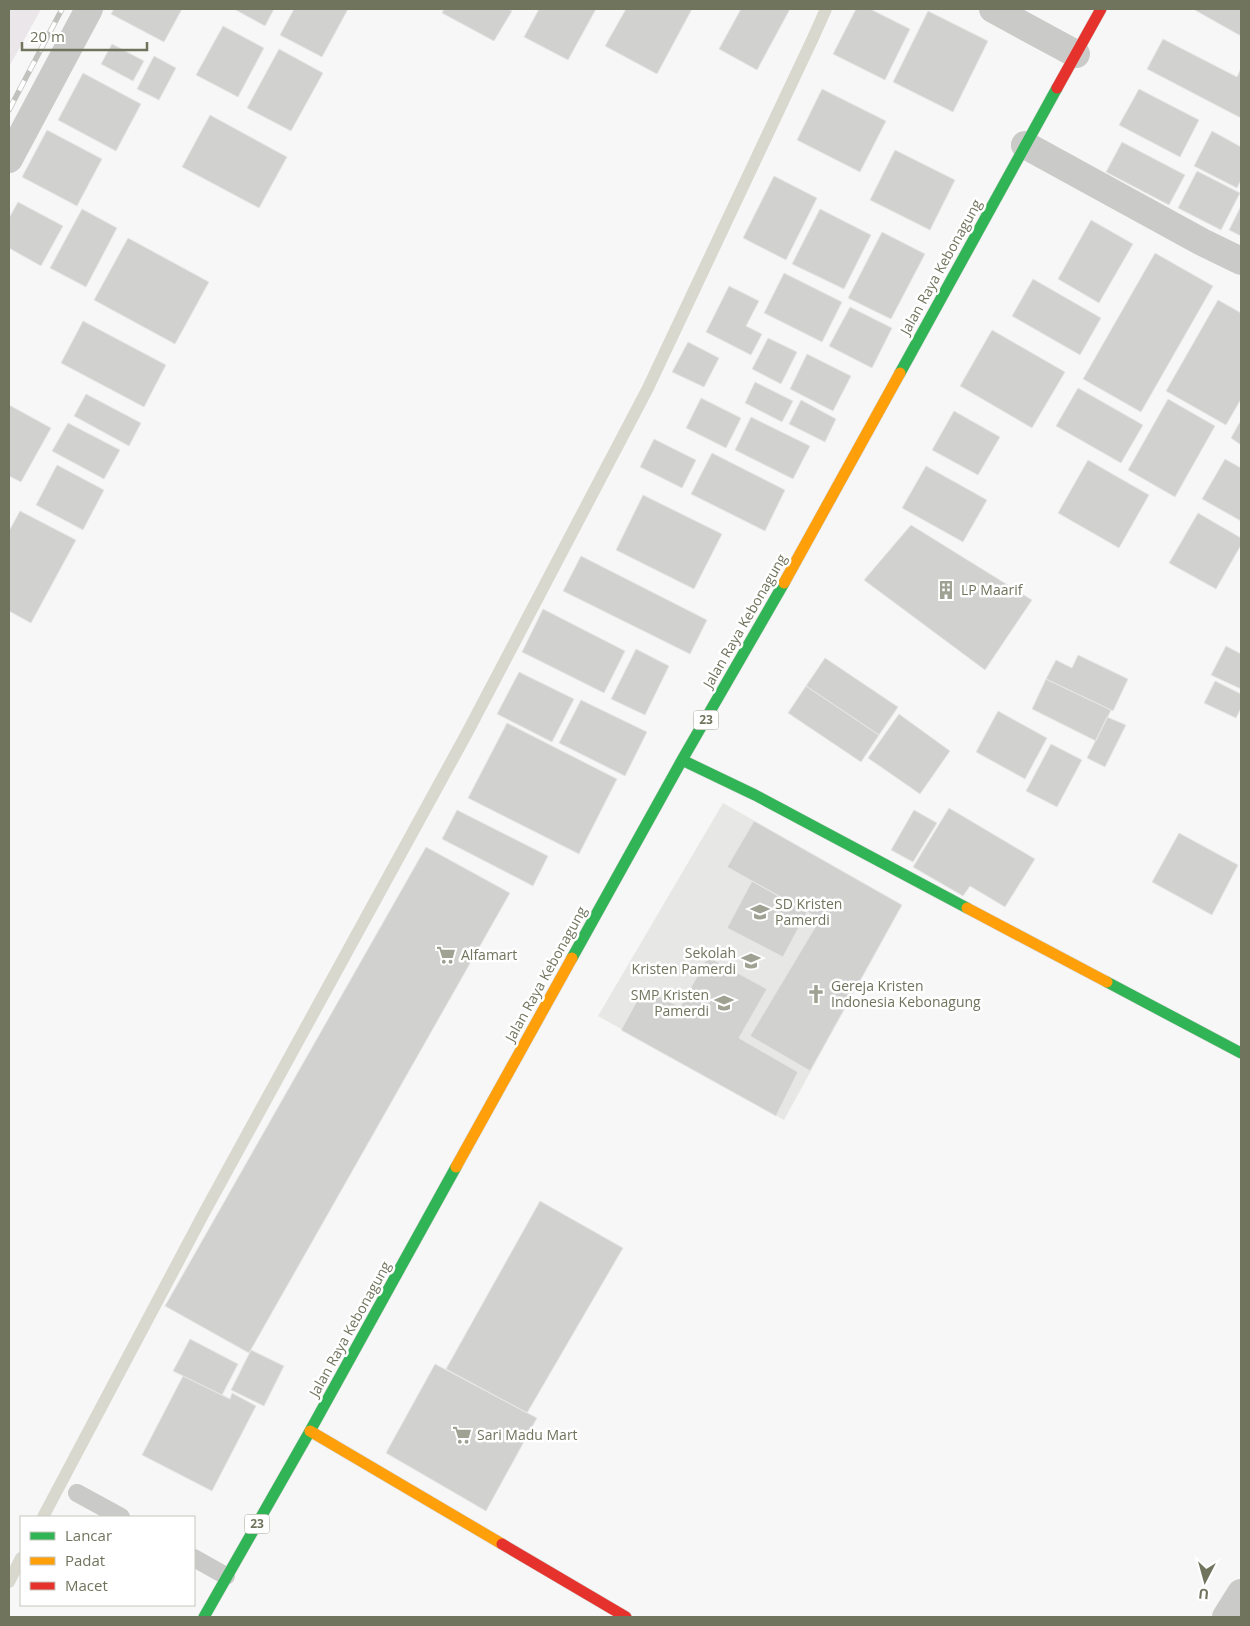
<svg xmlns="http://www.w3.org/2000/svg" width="1250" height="1626" viewBox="0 0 1250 1626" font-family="'Open Sans',sans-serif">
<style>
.built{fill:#e7e7e5}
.green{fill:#eae6e9}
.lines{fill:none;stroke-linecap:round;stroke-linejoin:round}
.stream{stroke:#d8d8ce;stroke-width:12}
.building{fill:#d1d1cf;stroke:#e6e6e6}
.fast-casing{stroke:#d3d4d2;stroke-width:12}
.slow-casing{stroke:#d3d4d2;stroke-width:12}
.jam-casing{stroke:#d3d4d2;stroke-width:12}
.lane{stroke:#cacac8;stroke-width:18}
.street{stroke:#cacac8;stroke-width:28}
.fast{stroke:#30b455;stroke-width:11}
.slow{stroke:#ff9f0a;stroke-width:11}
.jam{stroke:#e5322d;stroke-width:11}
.rail-casing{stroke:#c1c1be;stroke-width:5.5}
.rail{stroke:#fff;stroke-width:4;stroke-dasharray:11;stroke-linecap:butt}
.labels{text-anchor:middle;stroke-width:5;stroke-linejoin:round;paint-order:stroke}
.shield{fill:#fff;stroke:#9b9e8e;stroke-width:1}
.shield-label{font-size:12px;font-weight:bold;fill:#70745d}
.street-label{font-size:14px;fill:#70745d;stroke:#fff}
.poi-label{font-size:14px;fill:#70745d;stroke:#fff;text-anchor:start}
</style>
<rect width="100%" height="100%" fill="#f7f7f7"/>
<path class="built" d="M723,803l179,102 -118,215 -186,-104z"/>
<path class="green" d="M11,9h30l-32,58v-53z"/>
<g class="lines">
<path class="stream" d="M43,1517l161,-304 263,-480 181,-345 165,-350 13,-29
M9,1582l12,-24"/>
</g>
<path class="building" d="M114,9h68l-18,33 -53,-28z
M234,9h40l-9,17z
M294,9h54l-26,48 -42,-22z
M444,9h64l4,2 -18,30 -52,-28z
M539,9h57l-28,51 -44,-23z
M626,9h66l-35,65 -52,-28z
M741,9h49l-33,61 -38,-21z
M856,9h14l40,20 -25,51 -52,-26z
M1193,9h48v27z
M928,11l60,30 -35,71 -60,-30z
M223,26l41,22 -26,49 -42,-22z
M1163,39l74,38 4,-9v50l-94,-49z
M112,44l32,17 -11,20 -32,-17z
M279,49l44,24 -32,58 -44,-23z
M154,56l22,12 -17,32 -22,-11z
M83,73l58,31 -25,47 -58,-31z
M822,89l64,32 -26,51 -63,-32z
M1139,89l60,31 -19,37 -61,-32z
M210,115l77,42 -28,51 -77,-41z
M47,130l55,29 -25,47 -55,-29z
M1212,131l29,16v33l-4,8 -43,-22z
M1122,142l63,33 -16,30 -63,-33z
M895,150l60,30 -25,50 -60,-30z
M1197,171l43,22 -19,37 -43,-22z
M774,176l43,22 -31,62 -43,-22z
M18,202l45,24 -22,40 -32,-18v-30z
M1241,206v30l-12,-6z
M82,209l35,19 -31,59 -36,-19z
M820,209l51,26 -27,54 -52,-25z
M1091,220l42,24 -34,59 -41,-24z
M882,232l43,22 -34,65 -43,-21z
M128,238l81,44 -34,62 -81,-44z
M1155,253l58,33 -72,126 -58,-33z
M784,273l58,29 -20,40 -58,-29z
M1033,279l68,39 -21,37 -68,-39z
M729,286l30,15 -13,25 16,8 -11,21 -45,-23z
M1218,300l23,13v86l-15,26 -60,-34z
M850,307l42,21 -20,40 -43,-22z
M83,321l83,44 -22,42 -83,-44z
M992,330l73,42 -33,56 -72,-42z
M768,338l29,14 -16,32 -29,-15z
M688,342l31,16 -15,29 -32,-15z
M807,354l44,22 -18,35 -43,-22z
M755,382l38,19 -11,21 -37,-19z
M1078,388l65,37 -22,38 -65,-37z
M86,394l55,29 -12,23 -55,-30z
M701,398l40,20 -15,30 -40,-20z
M1168,399l47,27 -40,71 -47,-27z
M801,400l35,19 -11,23 -36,-18z
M9,405l42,23 -30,54 -12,-6z
M954,411l46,26 -22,38 -46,-25z
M751,417l59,29 -17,33 -58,-29z
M1241,420v25l-10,-7z
M68,423l52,27 -16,29 -52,-28z
M654,439l42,21 -14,28 -42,-21z
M712,453l73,37 -20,41 -74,-37z
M1225,459l16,9v53l-39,-22z
M1088,460l61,35 -30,53 -61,-35z
M57,465l47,25 -21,40 -47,-25z
M926,466l61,34 -24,42 -61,-34z
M643,495l79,39 -28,55 -78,-39z
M20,511l56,29 -45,83 -22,-12v-80z
M1198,513l43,25v7l-25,44 -47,-26z
M911,525l121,75 -47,70 -121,-90z
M581,556l126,64 -17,34 -127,-63z
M543,609l82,42 -21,42 -82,-41z
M1226,646l15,8v35l-30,-14z
M636,649l33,17 -24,49 -34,-16z
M1078,655l50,24 -15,32 -67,-32 10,-19 16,8z
M825,658l73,49 -19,28 -73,-49z
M519,672l55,27 -22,43 -55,-28z
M1046,679l65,31 -15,31 -64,-32z
M1215,681l26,13v14l-5,10 -32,-15z
M806,686l73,49 -18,27 -73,-49z
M581,700l66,32 -22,44 -66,-33z
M998,711l49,27 -22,41 -49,-27z
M899,714l51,37 -30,43 -52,-36z
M1107,717l19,8 -21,42 -18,-9z
M507,723l110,56 -38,75 -111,-56z
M1051,744l31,16 -25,47 -31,-16z
M949,808l86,51 -30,48 -35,-21 -7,10 -50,-29z
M457,810l91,46 -15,30 -91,-47z
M914,810l23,13 -24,39 -22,-12z
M754,821l148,84 -92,166 -60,-35 70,-117 -93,-52z
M1179,833l59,32 -26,50 -60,-33z
M426,847l84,46 -261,460 -84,-47z
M752,881l55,31 -24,45 -56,-29z
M708,957l59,32 -28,49 59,34 -22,44 -155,-86 23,-42 36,19z
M540,1201l83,47 -96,165 -81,-44z
M190,1339l48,25 -16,31 -49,-24z
M251,1350l33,16 -20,40 -33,-16z
M435,1364l102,54 -51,93 -100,-58z
M183,1376l47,23 2,-6 24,13 -44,85 -70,-36z"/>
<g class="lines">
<g class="fast-casing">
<path id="fast" d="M900,373l157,-285
M682,760l73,35 212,113
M572,958l110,-198 102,-177
M1107,982l134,71
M204,1617l106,-186 146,-264"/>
</g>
<g class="slow-casing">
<path id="slow" d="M784,583l116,-210
M967,908l140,74
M456,1167l116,-209
M310,1431l192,113"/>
</g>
<g class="jam-casing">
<path id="jam" d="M1057,88l44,-79
M502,1544l124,73"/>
</g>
<path class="lane" d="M77,1493l44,24
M194,1558l32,18"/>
<path class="street" d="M993,9l83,45
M1025,145l177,97 39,19
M9,159l80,-150
M1226,1617l15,-24"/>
<use href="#fast" class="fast"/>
<use href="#slow" class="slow"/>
<use href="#jam" class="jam"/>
<g class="rail-casing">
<path id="rail" d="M9,110l53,-101"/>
</g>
<use href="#rail" class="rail"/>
</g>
<defs>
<g id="building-bare" transform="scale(1.5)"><path d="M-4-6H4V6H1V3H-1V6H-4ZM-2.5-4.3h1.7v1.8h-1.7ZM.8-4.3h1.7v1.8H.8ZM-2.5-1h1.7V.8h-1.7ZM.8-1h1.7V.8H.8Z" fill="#9fa293" stroke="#fff" stroke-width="2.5" paint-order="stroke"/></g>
<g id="school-bare" transform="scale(1.5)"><path d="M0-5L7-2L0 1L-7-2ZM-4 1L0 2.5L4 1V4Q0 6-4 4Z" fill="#9fa293" stroke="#fff" stroke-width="2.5" paint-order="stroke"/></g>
<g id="supermarket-bare" transform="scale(1.5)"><path d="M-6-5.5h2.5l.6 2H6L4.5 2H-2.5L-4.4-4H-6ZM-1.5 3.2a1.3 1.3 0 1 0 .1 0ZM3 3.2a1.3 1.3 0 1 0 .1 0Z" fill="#9fa293" stroke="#fff" stroke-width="2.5" paint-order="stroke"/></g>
<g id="church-bare" transform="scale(1.5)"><path d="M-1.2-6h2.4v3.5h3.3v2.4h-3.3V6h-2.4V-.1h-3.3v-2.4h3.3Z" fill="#9fa293" stroke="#fff" stroke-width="2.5" paint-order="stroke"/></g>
</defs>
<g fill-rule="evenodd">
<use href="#building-bare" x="946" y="590"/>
<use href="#school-bare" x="760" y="912"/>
<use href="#supermarket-bare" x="446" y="955"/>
<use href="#school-bare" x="751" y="961"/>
<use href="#church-bare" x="816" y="994"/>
<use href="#school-bare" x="724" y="1003"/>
<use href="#supermarket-bare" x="462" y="1435"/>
</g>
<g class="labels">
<g class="shield">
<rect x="693.5" y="710.5" width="25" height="19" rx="4"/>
<rect x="244.5" y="1514.5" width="25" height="19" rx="4"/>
</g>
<g class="shield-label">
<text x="706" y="724">23</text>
<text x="257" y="1528">23</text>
</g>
<g class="street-label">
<text transform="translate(941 267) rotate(-61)" y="5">Jalan Raya Kebonagung</text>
<text transform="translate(745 621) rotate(-60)" y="5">Jalan Raya Kebonagung</text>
<text transform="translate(546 974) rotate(-61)" y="5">Jalan Raya Kebonagung</text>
<text transform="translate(350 1329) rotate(-61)" y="5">Jalan Raya Kebonagung</text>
</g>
<g class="poi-label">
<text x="961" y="595">LP Maarif</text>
<text x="775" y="909">SD Kristen<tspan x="775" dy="16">Pamerdi</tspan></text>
<text x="736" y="958" text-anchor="end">Sekolah<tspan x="736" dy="16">Kristen Pamerdi</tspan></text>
<text x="461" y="960">Alfamart</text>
<text x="831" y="991">Gereja Kristen<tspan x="831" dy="16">Indonesia Kebonagung</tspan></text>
<text x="709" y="1000" text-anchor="end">SMP Kristen<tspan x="709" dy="16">Pamerdi</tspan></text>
<text x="477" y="1440">Sari Madu Mart</text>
</g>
</g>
<rect width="1250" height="1626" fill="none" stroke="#70745d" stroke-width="20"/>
<rect x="20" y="1516" width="175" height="90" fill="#ffffff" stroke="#c6c7be"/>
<rect x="30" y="1532" width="25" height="8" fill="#30b455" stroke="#c6c7be"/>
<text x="65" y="1541" font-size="15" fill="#70745d">Lancar</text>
<rect x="30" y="1557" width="25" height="8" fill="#ff9f0a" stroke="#c6c7be"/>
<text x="65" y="1566" font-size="15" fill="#70745d">Padat</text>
<rect x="30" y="1582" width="25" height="8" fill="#e5322d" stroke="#c6c7be"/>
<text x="65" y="1591" font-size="15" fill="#70745d">Macet</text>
<g transform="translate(1205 1581) rotate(186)" stroke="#ffffff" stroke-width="4" paint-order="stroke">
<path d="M0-4L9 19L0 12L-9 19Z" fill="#70745d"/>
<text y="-8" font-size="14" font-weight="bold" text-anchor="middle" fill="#70745d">U</text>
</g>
<path d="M22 42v8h125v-8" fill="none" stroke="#70745d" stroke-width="2.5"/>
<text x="30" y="42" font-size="15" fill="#70745d" stroke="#ffffff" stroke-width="4" paint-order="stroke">20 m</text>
</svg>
